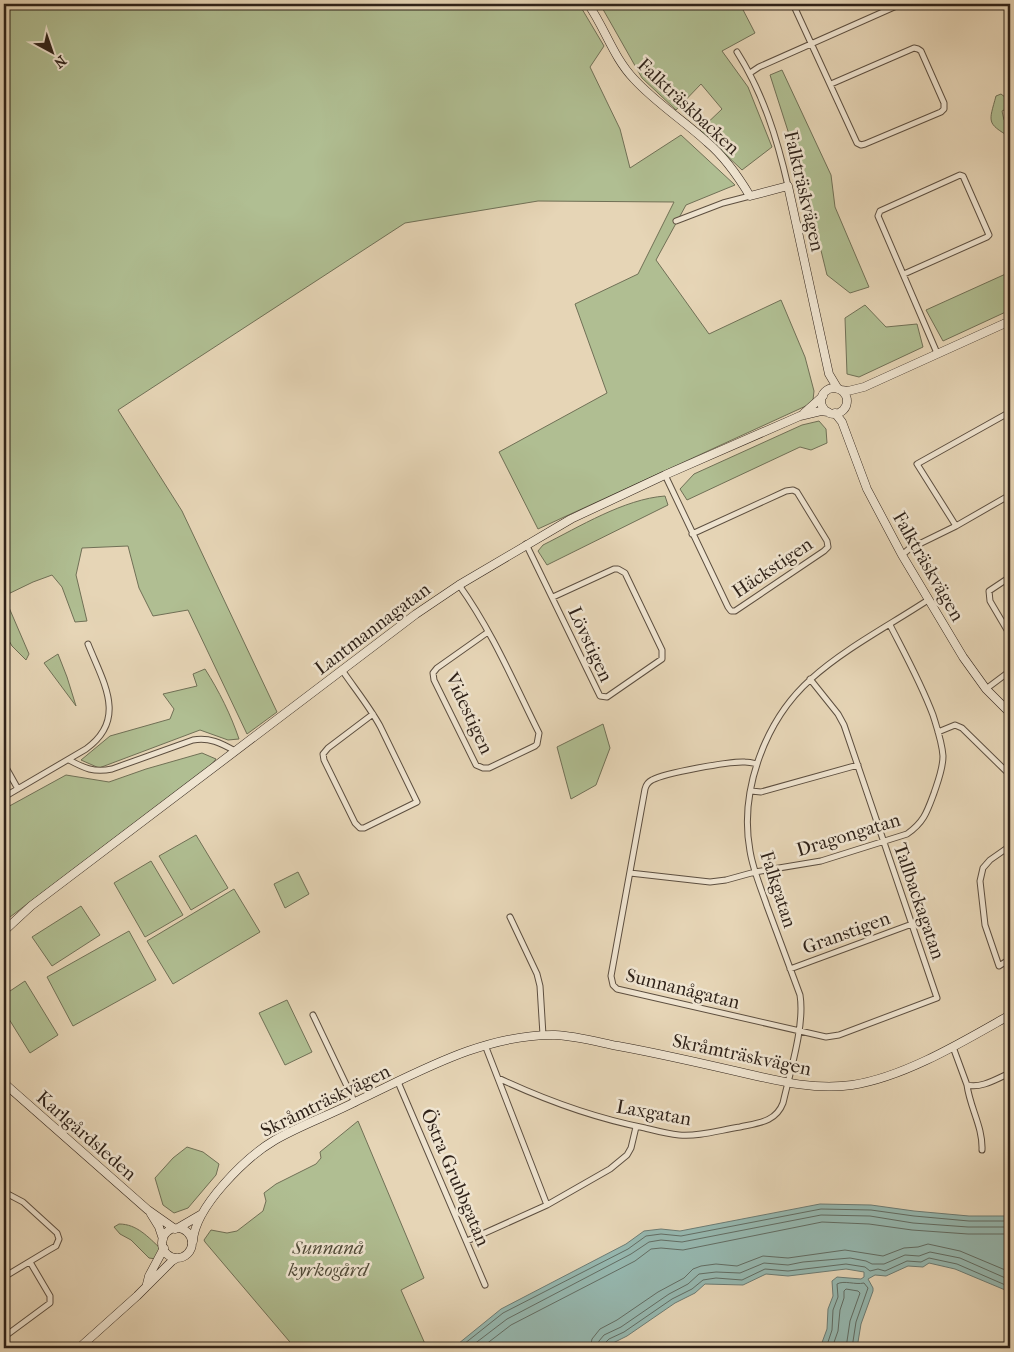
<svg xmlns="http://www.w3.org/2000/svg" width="1014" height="1352" viewBox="0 0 1014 1352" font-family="'IM FELL French Canon',serif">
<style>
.green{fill:#b0be92;stroke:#707056}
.water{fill:#96b8b0;stroke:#6d7c74}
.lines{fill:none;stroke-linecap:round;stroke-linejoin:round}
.shore{stroke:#626d64;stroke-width:1}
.street-casing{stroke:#5d4f40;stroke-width:7}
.secondary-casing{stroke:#2f2219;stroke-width:9}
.street{stroke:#efe4d0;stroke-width:5}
.secondary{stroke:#efe4d0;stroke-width:8}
.labels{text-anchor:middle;stroke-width:5;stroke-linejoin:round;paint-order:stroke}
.street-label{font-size:19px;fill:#2f2219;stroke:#efe4d0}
.park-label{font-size:19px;font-style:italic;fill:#4f4937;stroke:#efe4d0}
</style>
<rect width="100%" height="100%" fill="#e6d5b6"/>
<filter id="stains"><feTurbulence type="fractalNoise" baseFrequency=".004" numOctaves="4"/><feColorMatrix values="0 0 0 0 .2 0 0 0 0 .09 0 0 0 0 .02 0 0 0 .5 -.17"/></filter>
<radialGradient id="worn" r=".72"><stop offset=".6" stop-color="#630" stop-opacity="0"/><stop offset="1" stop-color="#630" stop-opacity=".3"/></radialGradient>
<path class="green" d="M4,4h575l25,42 -14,21 30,62 10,39 51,-33 54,50 -49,20 -30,55 53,74 72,-34 24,57 9,34 -1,9 -5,5 -270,124 -39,-77 108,-59 -32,-89 63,-30 36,-72 -136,-1 -133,22 -287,187 64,101 95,201 -30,22 -59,-124 -35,6 -14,-28 -11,-42 -46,2 -6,27 11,46 -12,1 -13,-35 -10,-12 -19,7 -29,14 25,58 -3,6 -14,-14 -8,-14z
M600,4h140l15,29 -33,18 26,36 24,60 -30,23 -42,-40 22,-21 -21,-25 -25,26 -34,-32z
M782,70l49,105 4,32 34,80 -19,6 -23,-18 -23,-94 -34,-106z
M1001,94l9,7 -2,7 -6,3 2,9 6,1v16c-24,-14 -21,-15 -14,-41z
M1010,272v38l-67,31 -17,-31z
M865,305l21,22 31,-3 6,23 -64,30 -12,-3 -2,-56z
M819,421l7,8 1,14 -16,7 -11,-3 -113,53 -7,-11 14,-15 108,-49z
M665,496l3,9 -121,60 -9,-14 5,-6c36,-18 81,-46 122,-49z
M58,654l9,23 9,29 -32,-43z
M205,669c14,22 26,46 34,70l-11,1 -28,-10 -101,38 -18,-8 29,-24 60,-17 4,-10 -11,-15 34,-8 -4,-12z
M603,724l7,24 -14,37 -25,14 -14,-52z
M202,753l14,6 -5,6 -201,152 -6,2v-110l62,-34 43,7 37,-13z
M196,835l32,53 -37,22 -32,-54z
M151,861l32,54 -38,22 -31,-54z
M298,872l11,22 -24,14 -11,-24z
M234,889l26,43 -87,52 -26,-43z
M81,906l19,29 -48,31 -20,-29z
M129,931l27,49 -83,46 -26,-49z
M25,981l33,54 -28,18 -26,-42v-16z
M287,1000l25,52 -27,13 -26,-52z
M358,1121l66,157 -23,12 25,56 -2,2h-129l-90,-106 -1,-2 7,-10 16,3 10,-2 26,-20 3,-10 -2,-8 12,-9 40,-20 5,-6 -1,-6z
M187,1147l16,5 16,12 -3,11 -28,33 -14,5 -11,-8 -8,-27 18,-20z
M119,1224c18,0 29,13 42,25l-5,10 -7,-1 -18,-18 -11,-6 -6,-7z"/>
<path class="water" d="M820,1204l51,1 43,6 55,5h41v76l-55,-23 -26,-6 -6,4 -15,-1 -22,10 -11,-1 -7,4 5,9v3l-12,33 -4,24h-37l7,-19 1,-20 5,-13 -1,-15 5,-4 24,2 3,-2v-5l-18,-3 -58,7 -22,-2 -23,11 -38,-1 -10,9 -20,10 -48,33 -16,8 -4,4h-154l48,-39 125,-65 18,-13 17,-2 19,2z"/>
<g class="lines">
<path class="shore" d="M459,1348l44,-35 125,-64 18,-13 15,-2 20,2 140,-27 50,1 43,6 55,5h41
M469,1348l38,-29 124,-65 18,-12 12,-2 21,2 139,-27 49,1 43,7 55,4h42
M481,1348l30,-23 124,-64 16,-12 10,-1 22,2 139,-28 47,2 43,6 56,4h42
M590,1348l2,-9 8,-10 17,-9 41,-28 26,-14 9,-9 8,-3 15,-2 21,2 26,-10 25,2 57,-8 38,6 21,-8 14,-1 10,-3 32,7 50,21
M597,1348l2,-7 5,-6 17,-8 48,-33 19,-10 11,-10 17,-2 24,1 24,-10 24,2 15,-3 47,-4 16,3 6,3h12l21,-9 14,1 11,-4 30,6 50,22
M604,1348v-4l5,-5 15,-7 48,-33 20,-10 11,-9 13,-2 26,2 23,-11 23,2 58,-7 19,3 5,4 8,-2 7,2 22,-10 14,1 8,-4 28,6 53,23
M826,1348l6,-18 1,-20 5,-13 -1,-13c7,-4 18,1 27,-1l4,5 -12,34 -4,26
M832,1348l6,-17 2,-21 4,-12v-7l2,-2 12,2 2,2 -10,28 -4,27"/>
<g class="street-casing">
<path id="street" d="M793,4l64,139 4,2 4,-1 76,-32 3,-3v-6l-23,-52 -3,-2 -4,-1 -83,36
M737,52c26,41 40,86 51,134
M750,73l9,-6 142,-63
M676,221l47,-18 27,-7
M904,274l83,-37 2,-2 -26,-59 -3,-1 -80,36 -2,5 59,137
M665,475l63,132 3,4h4l89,-60 4,-4 -1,-6 -30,-49 -4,-2 -7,1 -94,43
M956,526l-39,-62 93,-52
M526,544l74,152 7,1 55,-38v-9l-37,-77 -7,-4h-4l-61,28
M902,555l7,-6 47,-23 54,-31
M1010,577l-21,14 1,10 20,34
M459,585c33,46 55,98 80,148l-2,11 -2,2 -46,22h-6l-7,-3 -42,-85 -1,-7 4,-5 51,-36
M342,670c13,19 27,36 38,56l37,76 -53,26h-4l-5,-5 -31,-63 -1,-6 5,-6 45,-34
M986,689l24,-18
M938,732l17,-7 7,3 48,47
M69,760c15,8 25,13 43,9l81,-29c16,-3 28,3 42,11
M4,764l14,25
M757,764c-4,-1 -8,-2 -12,-2 -15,-1 -80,11 -93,18 -4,2 -6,5 -7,9l-34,187 2,9 4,4 209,48 13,-2 98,-37 -93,-273 -6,-11 -28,-35
M751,791l10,1 97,-27
M4,797l82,-48c42,-30 17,-67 2,-105
M1010,846l-20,14 -7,8 -3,13 5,44 14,41 11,-7
M630,873l80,9 16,-2 29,-8 66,-11 86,-27c17,-12 20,-22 27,-41 4,-12 9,-24 9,-37 -1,-14 -6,-28 -10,-41 -12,-32 -27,-59 -43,-90
M510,917l27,57 3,12 3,49
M790,969l122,-45
M313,1015l42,88
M485,1045l62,160
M953,1047l14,38c14,4 31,-7 43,-12
M498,1078c47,22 96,40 147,50 12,3 23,6 34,7 20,2 41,-5 61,-8 18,-4 36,-5 43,-24 7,-31 22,-78 17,-108 -11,-30 -22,-59 -33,-89 -6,-18 -14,-36 -17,-55 -11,-60 15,-131 61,-172 33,-30 79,-54 117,-79
M398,1082l87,203
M967,1085c3,23 16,42 15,65
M4,1192l19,10 34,31 2,6 -3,7 -7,4 -45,27
M467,1241l80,-36 63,-36 17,-14 4,-7 5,-21
M4,1337l46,-34v-7l-20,-34"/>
</g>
<g class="secondary-casing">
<path id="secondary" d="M588,4c17,24 25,53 46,75 22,24 49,41 73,63 18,15 31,34 43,54l38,-10 41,188 9,15
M821 401a13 13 0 1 1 26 0a13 13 0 1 1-26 0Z
M841,390l7,1 16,-4 146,-66
M804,413l19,-17
M835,413l7,9 25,67 35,66 61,102 23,32 24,24
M4,931l27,-25 385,-292 43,-29 112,-66 94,-44 135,-59 21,-5 7,1
M4,1083l144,127 27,19
M151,1214l8,13 4,12
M178,1228l24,-14
M162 1243a15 15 0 1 1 30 0a15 15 0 1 1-30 0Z
M193,1241c2,-34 53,-84 82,-101 26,-15 55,-25 82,-39 62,-29 127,-67 198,-66 21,1 43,7 63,11 44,8 87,18 130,28 34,8 68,16 104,11 53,-8 112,-44 158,-70
M147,1284l2,-8 15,-28
M79,1348l58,-52 35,-35 5,-3"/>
</g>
<use href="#street" class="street"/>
<use href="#secondary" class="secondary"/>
</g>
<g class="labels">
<g class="street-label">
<text transform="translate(689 106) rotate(43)" y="7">Falkträskbacken</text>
<text transform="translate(805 191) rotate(77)" y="7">Falkträskvägen</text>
<text transform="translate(929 566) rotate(60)" y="7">Falkträskvägen</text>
<text transform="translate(772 567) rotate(-34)" y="7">Häckstigen</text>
<text transform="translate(372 628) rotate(-37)" y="7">Lantmannagatan</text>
<text transform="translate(591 644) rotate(65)" y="7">Lövstigen</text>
<text transform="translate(470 713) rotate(65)" y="7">Videstigen</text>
<text transform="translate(848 834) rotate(-17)" y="7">Dragongatan</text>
<text transform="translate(779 889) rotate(72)" y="7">Falkgatan</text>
<text transform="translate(920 901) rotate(71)" y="7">Tallbackagatan</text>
<text transform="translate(846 932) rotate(-20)" y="7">Granstigen</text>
<text transform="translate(683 988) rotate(14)" y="7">Sunnanågatan</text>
<text transform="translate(742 1054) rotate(12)" y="7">Skråmträskvägen</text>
<text transform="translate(325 1100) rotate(-26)" y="7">Skråmträskvägen</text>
<text transform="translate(654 1112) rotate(10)" y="7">Laxgatan</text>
<text transform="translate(87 1135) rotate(41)" y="7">Karlgårdsleden</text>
<text transform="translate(456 1177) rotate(67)" y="7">Östra Grubbgatan</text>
</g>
<g class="park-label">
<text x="328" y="1254">Sunnanå<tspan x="328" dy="22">kyrkogård</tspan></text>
</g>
</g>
<rect width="1014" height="1352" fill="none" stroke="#e6d5b6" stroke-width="20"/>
<rect x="5" y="5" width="1004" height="1342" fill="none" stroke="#2f2219" stroke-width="2.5"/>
<rect x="10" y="10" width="994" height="1332" fill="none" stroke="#2f2219"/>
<g transform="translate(52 52) rotate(140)" stroke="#efe4d0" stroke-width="4" paint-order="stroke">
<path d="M0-4L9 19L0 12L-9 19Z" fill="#2f2219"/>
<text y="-8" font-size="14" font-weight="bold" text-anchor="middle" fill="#2f2219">N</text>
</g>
<rect width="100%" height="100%" filter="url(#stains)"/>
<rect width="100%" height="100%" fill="url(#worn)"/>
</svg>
